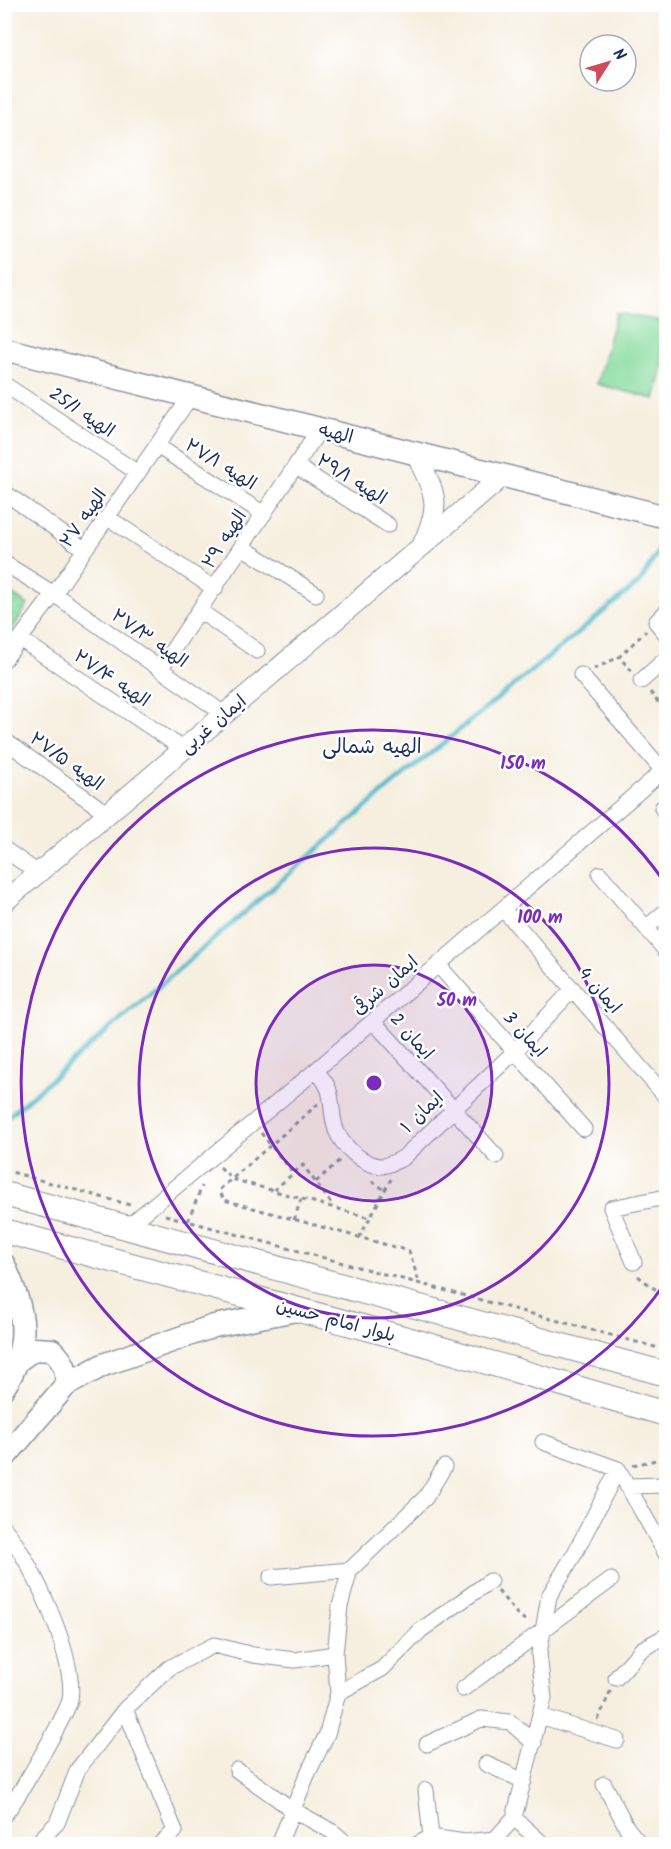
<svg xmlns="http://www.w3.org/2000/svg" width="671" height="1849" viewBox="0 0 671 1849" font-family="Kalam,'Playpen Sans Arabic',sans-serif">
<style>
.park{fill:url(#park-dots);stroke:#50857e;stroke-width:1.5}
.pitch{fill:#86db9d;stroke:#50857e;stroke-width:1.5}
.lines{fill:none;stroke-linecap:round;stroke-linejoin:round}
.stream{stroke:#4ab5c7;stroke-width:4.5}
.minor-casing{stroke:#888f9e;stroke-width:17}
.tertiary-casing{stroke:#888f9e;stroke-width:22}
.secondary-casing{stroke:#888f9e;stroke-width:25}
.primary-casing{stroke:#888f9e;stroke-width:26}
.path{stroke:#888f9e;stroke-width:3;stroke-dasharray:4.5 4.5;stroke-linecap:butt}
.minor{stroke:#fff;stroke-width:15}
.tertiary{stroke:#fff;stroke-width:20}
.secondary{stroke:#fff;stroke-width:22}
.primary{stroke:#fff;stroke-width:24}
.ring{fill:none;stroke:#7b2cbf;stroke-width:3}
.labels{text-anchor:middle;stroke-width:5;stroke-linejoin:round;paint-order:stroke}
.street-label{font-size:18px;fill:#1b2f5e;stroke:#fff}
.neighbourhood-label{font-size:20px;fill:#1b2f5e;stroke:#fff}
.centre{fill:#7b2cbf;stroke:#fff;stroke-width:3}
.ring-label{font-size:18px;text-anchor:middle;font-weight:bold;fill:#7b2cbf;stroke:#fff;stroke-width:5;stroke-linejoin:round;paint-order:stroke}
</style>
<defs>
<pattern id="park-dots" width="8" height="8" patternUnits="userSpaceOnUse" patternTransform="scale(1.5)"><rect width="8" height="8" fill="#86db9d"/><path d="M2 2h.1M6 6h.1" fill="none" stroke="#73bc8a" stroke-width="1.8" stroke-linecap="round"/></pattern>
</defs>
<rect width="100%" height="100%" fill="#fff"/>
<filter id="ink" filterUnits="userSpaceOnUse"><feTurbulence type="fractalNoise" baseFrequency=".0167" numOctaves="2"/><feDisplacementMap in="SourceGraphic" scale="12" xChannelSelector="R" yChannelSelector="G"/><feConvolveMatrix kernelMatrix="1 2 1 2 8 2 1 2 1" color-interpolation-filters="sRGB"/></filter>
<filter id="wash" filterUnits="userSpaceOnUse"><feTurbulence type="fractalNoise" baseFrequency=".008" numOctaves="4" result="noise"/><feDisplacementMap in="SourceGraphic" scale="24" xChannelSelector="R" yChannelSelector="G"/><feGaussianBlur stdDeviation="1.35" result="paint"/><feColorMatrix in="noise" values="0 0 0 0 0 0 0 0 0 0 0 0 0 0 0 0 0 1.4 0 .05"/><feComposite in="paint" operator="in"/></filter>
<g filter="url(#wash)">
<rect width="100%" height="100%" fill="#f6efdf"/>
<path class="park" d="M5,590l23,15 -23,35z"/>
<path class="pitch" d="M616,313l50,9v33l-11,44 -58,-15z"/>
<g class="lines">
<path class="stream" d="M4,1120l388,-335 248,-203 22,-37"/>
</g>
</g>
<g filter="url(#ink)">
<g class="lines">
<g class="minor-casing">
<path id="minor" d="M4,384l134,89
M157,446l107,68
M296,466l92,59
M4,492l80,57
M107,517l108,72
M242,547l74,47
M4,563l50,31 170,120
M200,611l57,40
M666,612l-10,10 10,12
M20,639l163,110
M4,660l50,-66 137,-198
M160,669l160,-240
M581,675l82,96
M641,681l25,-22
M4,740l104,74
M662,808l4,5
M4,849l34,24
M600,874l66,77
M503,909l163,188
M646,928l20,-17
M438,965l146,164
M373,1021l123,135
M315,1071c22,18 13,35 21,59 6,16 27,35 45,36 7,0 15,-5 22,-8l111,-106 59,-63
M126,1228l189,-157 351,-303
M634,1262l-23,-54 55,-11
M543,1442l75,27 48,85
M627,1486l39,-1
M4,1528c27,31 73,130 66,172 -3,13 -55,104 -66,115
M271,1577l79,-7
M616,1678l26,-29 24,-13
M463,1689l148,-109
M338,1693l44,-24 39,-39 69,-49
M125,1709l50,122 -14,13
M540,1716l77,24
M427,1744l54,-25 29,3 24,21
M486,1764l38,17
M237,1770l56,40 40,22 14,12
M604,1784l23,44 13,16
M426,1790l5,47 4,7
M514,1818l29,26
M36,1844l21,-21 21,-54 47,-60 44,-41 45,-23 39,10 42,5 40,-6
M279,1844l28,-69 20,-41 11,-41 -3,-39 5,-48 10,-36 76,-73 18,-30
M418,1844l13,-7 34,5 30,-3 19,-21 30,-120 -5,-44 10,-58 26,-43 43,-84"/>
</g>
<g class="tertiary-casing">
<path id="tertiary" d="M416,453c19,43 27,48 6,93l82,-71
M4,902l418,-356"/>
</g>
<g class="secondary-casing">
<path id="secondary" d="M4,349l662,168
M4,1265c20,46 29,76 0,122
M20,1359l14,-10 18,1c11,11 16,19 14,35
M4,1458l62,-73 37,-20 111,-39 82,-16"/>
</g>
<g class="primary-casing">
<path id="primary" d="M4,1194l662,180
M4,1231l407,109 255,74"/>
</g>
<path class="path" d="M594,669l25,-12
M632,671l-13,-14 27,-26
M650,692l16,20
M318,1104l-99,86 5,10 185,51 10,31
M261,1133l33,41
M220,1167l12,12 138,39
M4,1170l126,35
M372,1181l13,9
M316,1182l25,-23
M274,1190l29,-25 30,41
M165,1215l501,135
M294,1220l7,-21
M188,1221l14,-35
M359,1238l32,-59
M638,1276l17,13 11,5
M633,1465l33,-7
M498,1591l19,23 12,9
M598,1720l13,-30"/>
<use href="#minor" class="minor"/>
<use href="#tertiary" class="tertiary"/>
<use href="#secondary" class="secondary"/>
<use href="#primary" class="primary"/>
</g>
</g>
<circle cx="374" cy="1083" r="118" fill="#7b2cbf" fill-opacity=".12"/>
<g class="ring">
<circle cx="374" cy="1083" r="118"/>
<circle cx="374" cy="1083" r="235"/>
<path d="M665 1283A353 353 0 1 1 665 883"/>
</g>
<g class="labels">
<g class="street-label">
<text transform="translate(82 412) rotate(34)" y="6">الهیه 25/1</text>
<text transform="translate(336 433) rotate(14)" y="6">الهیه</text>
<text transform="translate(221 464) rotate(32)" y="6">الهیه ۲۷/۱</text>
<text transform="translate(352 479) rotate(32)" y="6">الهیه ۲۹/۱</text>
<text transform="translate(83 518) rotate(-55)" y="6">الهیه ۲۷</text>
<text transform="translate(224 539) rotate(-57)" y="6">الهیه ۲۹</text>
<text transform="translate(150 638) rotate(35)" y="6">الهیه ۲۷/۳</text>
<text transform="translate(112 678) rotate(34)" y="6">الهیه ۲۷/۴</text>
<text transform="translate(213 724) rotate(-40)" y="6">ایمان غربی</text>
<text transform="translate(67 761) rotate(36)" y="6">الهیه ۲۷/۵</text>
<text transform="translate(385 985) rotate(-41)" y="6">ایمان شرقی</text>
<text transform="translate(600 990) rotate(49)" y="6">ایمان 4</text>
<text transform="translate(525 1034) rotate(48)" y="6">ایمان 3</text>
<text transform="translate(412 1036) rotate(48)" y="6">ایمان 2</text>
<text transform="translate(422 1112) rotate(-44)" y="6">ایمان ۱</text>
<text transform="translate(336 1320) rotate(15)" y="6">بلوار امام حسین</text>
</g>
<g class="neighbourhood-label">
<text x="372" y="753">الهیه شمالی</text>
</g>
</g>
<circle cx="374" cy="1083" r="9" class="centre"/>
<g class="ring-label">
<text x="523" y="769">150 m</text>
<text x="540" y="923">100 m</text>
<text x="457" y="1006">50 m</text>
</g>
<rect width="671" height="1849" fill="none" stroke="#fff" stroke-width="24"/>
<g transform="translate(608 63) rotate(53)"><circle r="28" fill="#ffffff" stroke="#a4acbf" stroke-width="1.5"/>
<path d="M0-4.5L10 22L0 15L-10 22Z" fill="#d1495b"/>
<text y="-9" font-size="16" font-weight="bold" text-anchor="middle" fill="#1b2f5e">N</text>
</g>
</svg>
